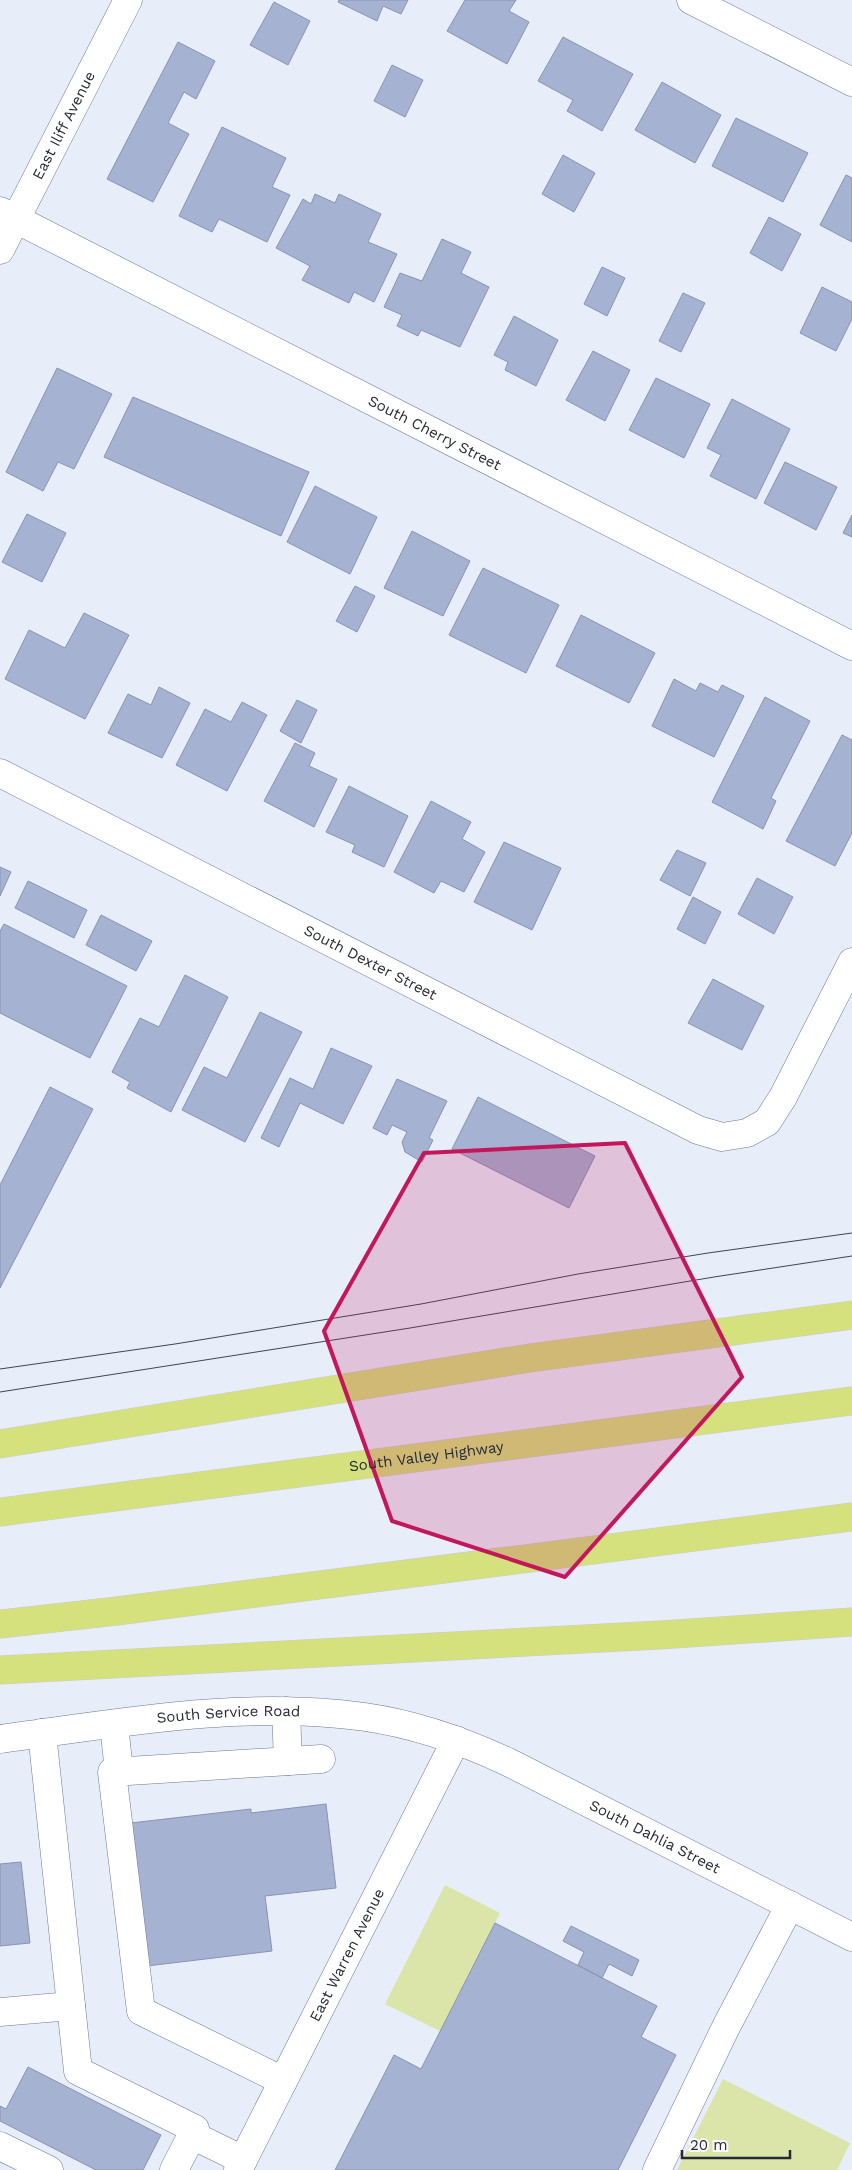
<svg xmlns="http://www.w3.org/2000/svg" width="852" height="2170" viewBox="0 0 852 2170" font-family="'Work Sans',sans-serif">
<style>
.green{fill:#dbe4a9}
.building{fill:#a6b2d2;stroke:#8893b1}
.lines{fill:none;stroke-linecap:round;stroke-linejoin:round}
.minor-casing{stroke:#6d7895;stroke-width:29}
.highway-casing{stroke:#cbcccf;stroke-width:29}
.minor{stroke:#fff;stroke-width:28}
.highway{stroke:#d4e17c;stroke-width:28}
.tram{stroke:#404552;stroke-width:1}
.marked{fill:#c2185b;fill-opacity:0.2;stroke:#c2185b;stroke-width:4;stroke-linejoin:round}
.labels{text-anchor:middle;stroke-width:5;stroke-linejoin:round;paint-order:stroke}
.street-label{font-size:15px;fill:#252a36;stroke:#fafafa}
</style>
<rect width="100%" height="100%" fill="#e8edfa"/>
<path class="green" d="M445,1885l55,28 -60,118 -55,-27z
M723,2079l127,64 -13,27h-160z"/>
<path class="building" d="M339,0h69l-7,14 -18,-8 -6,15 -39,-19z
M465,0h51l-7,11 20,11 -22,42 -60,-33z
M274,2l36,19 -22,44 -38,-20z
M563,37l70,37 -31,57 -35,-20 6,-11 -35,-19z
M178,42l37,19 -19,38 -12,-7 -16,31 21,11 -36,68 -46,-23z
M392,65l31,15 -18,37 -31,-16z
M662,82l59,33 -26,48 -60,-33z
M736,118l72,35 -25,49 -71,-36z
M222,127l64,31 -14,29 18,8 -23,47 -48,-23 -7,13 -33,-16z
M563,155l32,18 -21,39 -32,-18z
M846,175l6,3v64l-32,-17z
M315,194l20,9 4,-9 42,20 -13,28 29,12 -23,48 -20,-10 -5,11 -47,-23 8,-14 -34,-18 27,-49 8,5z
M769,217l32,17 -19,37 -32,-18z
M442,239l29,13 -10,21 28,14 -29,60 -39,-17 -3,6 -21,-10 5,-11 -18,-8 16,-34 22,8z
M602,267l23,11 -18,38 -23,-12z
M822,287l30,15v17l-16,32 -36,-18z
M683,293l22,10 -24,49 -22,-11z
M514,316l44,24 -22,46 -31,-16 3,-8 -14,-7z
M593,351l37,19 -25,51 -39,-21z
M57,368l55,26 -38,75 -16,-7 -15,29 -37,-19z
M656,378l54,26 -26,54 -55,-28z
M133,397l176,75 -28,64 -177,-79z
M732,399l58,30 -34,70 -46,-23 11,-21 -14,-7z
M785,462l52,25 -21,43 -52,-27z
M315,486l62,31 -27,57 -63,-32z
M27,514l39,19 -24,49 -40,-20z
M852,515v22l-9,-4z
M412,531l58,30 -27,55 -59,-28z
M483,568l76,37 -33,68 -77,-38z
M355,586l20,10 -18,36 -21,-11z
M84,613l45,22 -44,84 -80,-40 24,-49 36,18z
M581,615l74,38 -26,50 -73,-37z
M674,679l22,12 4,-8 18,9 4,-7 22,11 -30,61 -62,-31z
M159,687l31,16 -28,55 -54,-25 20,-39 23,11z
M765,697l45,24 -39,77 5,3 -13,28 -51,-27z
M297,700l20,10 -16,33 -21,-12z
M242,702l25,13 -40,76 -51,-26 29,-56 26,13z
M842,735l10,5v93l-17,33 -49,-25z
M295,743l20,10 -6,13 28,13 -23,48 -50,-26z
M349,786l59,30 -24,51 -32,-15 3,-7 -29,-13z
M431,801l40,21 -9,17 23,13 -21,40 -23,-11 -7,12 -40,-21z
M504,842l57,26 -29,62 -58,-28z
M677,850l29,13 -16,33 -30,-16z
M0,867l11,5 -11,24z
M757,878l36,19 -19,37 -36,-20z
M28,881l59,29 -13,28 -59,-30z
M693,897l28,15 -16,32 -28,-15z
M101,915l51,26 -16,30 -50,-26z
M4,924l123,62 -37,72 -90,-45v-82z
M185,975l43,22 -57,115 -44,-24 3,-6 -18,-10 28,-54 19,9z
M713,979l51,27 -22,44 -54,-27z
M260,1012l42,20 -57,110 -63,-32 22,-43 23,11z
M331,1048l41,18 -29,58 -43,-21 -21,44 -18,-9 29,-60 23,11z
M397,1079l50,22 -18,37 4,2 -11,22 -17,-10 -3,-10 5,-10 -15,-7 -5,10 -14,-7z
M50,1087l43,22 -93,179v-103z
M478,1097l117,59 -26,52 -117,-59z
M326,1804l10,84 -71,8 7,55 -125,15 -16,-143 120,-14v4z
M21,1862l9,81 -30,3v-82z
M495,1923l162,83 -16,31 35,18 -58,115h-283l59,-115 27,14z
M571,1926l68,34 -7,16 -23,-12 -7,14 -24,-13 6,-13 -21,-11z
M28,2067l133,68 -18,35h-47l-96,-49v-15l6,3z"/>
<g class="lines">
<g class="minor-casing">
<g id="minor">
<path d="M691,0l161,82"/>
<path id="s1" d="M0,211l852,435"/>
<path id="s2" d="M0,250l128,-250"/>
<path id="s3" d="M0,773l698,357 24,7 25,-4 20,-11 16,-25 69,-135"/>
<path d="M286,1711l2,50"/>
<path d="M114,1724l5,48"/>
<path d="M42,1733l36,338 117,58 -21,41"/>
<path id="s4" d="M0,1739c120,-16 243,-39 365,-22 49,7 98,24 143,45l344,175"/>
<path d="M0,2012l71,-6"/>
<path d="M283,2081l-142,-70 -29,-239 209,-13"/>
<path d="M192,2135l51,25"/>
<path d="M0,2146l49,24"/>
<path id="s5" d="M238,2170l218,-430"/>
<path d="M657,2170l69,-143 64,-122"/>
</g>
</g>
<g class="highway-casing">
<g id="highway">
<path d="M0,1444l530,-86 322,-43"/>
<path id="s6" d="M0,1512l852,-111"/>
<path d="M0,1624l117,-13 735,-94"/>
<path d="M0,1670l660,-35 192,-13"/>
</g>
</g>
<use href="#minor" class="minor"/>
<use href="#highway" class="highway"/>
<path class="tram" d="M0,1369l175,-25 246,-40 157,-30 130,-21 144,-20
M0,1392l410,-64 304,-51 138,-21"/>
</g>
<path class="marked" d="M625,1143l117,234 -177,200 -173,-56 -68,-190 100,-178z"/>
<g class="labels">
<g class="street-label">
<text dy="5" stroke="none"><textPath href="#s2" startOffset="140">East Iliff Avenue</textPath></text>
<text dy="5" stroke="none"><textPath href="#s1" startOffset="488">South Cherry Street</textPath></text>
<text dy="5" stroke="none"><textPath href="#s3" startOffset="416">South Dexter Street</textPath></text>
<text dy="5" stroke="none"><textPath href="#s6" startOffset="430">South Valley Highway</textPath></text>
<text dy="5" stroke="none"><textPath href="#s4" startOffset="230">South Service Road</textPath></text>
<text dy="5" stroke="none"><textPath href="#s4" startOffset="682">South Dahlia Street</textPath></text>
<text dy="5" stroke="none"><textPath href="#s5" startOffset="241">East Warren Avenue</textPath></text>
</g>
</g>
<path d="M682 2150v8h108v-8" fill="none" stroke="#252a36" stroke-width="2.5"/>
<text x="690" y="2150" font-size="15" fill="#252a36" stroke="#fafafa" stroke-width="4" paint-order="stroke">20 m</text>
</svg>
